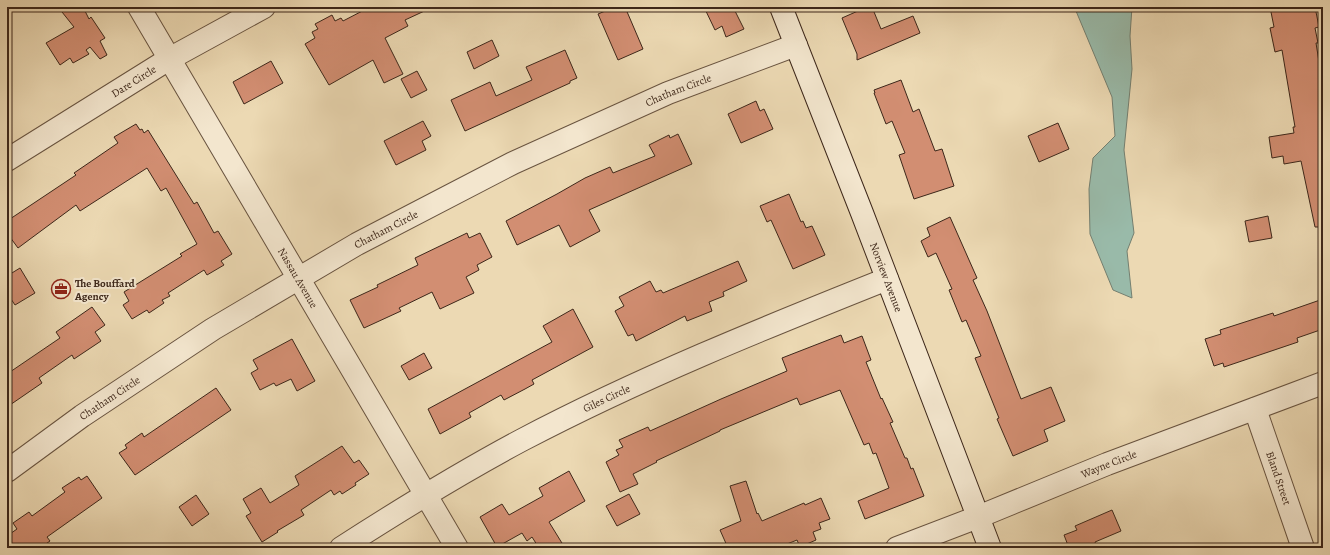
<svg xmlns="http://www.w3.org/2000/svg" width="1330" height="555" viewBox="0 0 1330 555" font-family="Alegreya,serif">
<style>
.water{fill:#99baa9;stroke:#747f70}
.building{fill:#d28e72;stroke:#3d271a}
.lines{fill:none;stroke-linecap:round;stroke-linejoin:round}
.street-casing{stroke:#695440;stroke-width:24}
.secondary-casing{stroke:#3d271a;stroke-width:24}
.street{stroke:#f3e6ce;stroke-width:22}
.secondary{stroke:#f3e6ce;stroke-width:22}
.labels{text-anchor:middle;stroke-width:4;stroke-linejoin:round;paint-order:stroke}
.street-label{font-size:11px;fill:#3d271a;stroke:#f3e6ce}
.poi-label{font-size:11px;font-weight:bold;fill:#3d271a;stroke:#f3e6ce;text-anchor:start}
</style>
<rect width="100%" height="100%" fill="#ecd9b3"/>
<filter id="stains"><feTurbulence type="fractalNoise" baseFrequency=".005" numOctaves="4"/><feColorMatrix values="0 0 0 0 .2 0 0 0 0 .09 0 0 0 0 .02 0 0 0 .5 -.17"/></filter>
<radialGradient id="worn" r=".72"><stop offset=".6" stop-color="#630" stop-opacity="0"/><stop offset="1" stop-color="#630" stop-opacity=".3"/></radialGradient>
<path class="water" d="M1074,7h58l-2,29 2,33 -8,81 10,83 -7,18 5,47 -19,-8 -23,-56 -1,-45 4,-31 22,-22 -3,-39 -36,-86z"/>
<path class="building" d="M58,7h25l6,12 2,-2 14,21 -5,3 7,14 -7,4 -10,-12 -4,3 3,4 -16,9 -3,-5 -10,7 -14,-22 28,-16z
M370,7h63l-28,13 3,6 -23,12 18,36 -19,9 -11,-23 -44,25 -24,-41 10,-6 -3,-6 6,-3 -3,-5 17,-9 3,6 6,-3 2,3z
M615,7h10l18,42 -25,11 -20,-46z
M704,7h29l11,22 -18,8 -4,-11 -7,4z
M867,7h5l9,22 32,-13 7,17 -63,27v-6l-15,-36z
M1270,7h45l4,20 -4,1 3,15h-2l7,44v140h-8l-14,-66 -17,3 -1,-8 -11,2 -3,-21 25,-4 -1,-6h2l-13,-77 -7,2 -5,-24 4,-1z
M492,40l7,16 -25,13 -7,-17z
M565,50l12,28 -7,3v2l-105,48 -14,-31 39,-18 6,14 36,-16 -6,-13z
M271,61l12,22 -39,21 -11,-22z
M417,71l10,19 -16,8 -10,-19z
M901,80l12,32 6,-3 16,42 7,-2 12,37 -40,13 -15,-44 6,-2 -13,-32 -6,3 -12,-31h1l-1,-3z
M756,101l4,10 4,-2 9,20 -32,14 -13,-29z
M423,121l8,15 -9,5 4,9 -30,15 -12,-24z
M1058,123l11,26 -30,13 -11,-26z
M136,124l4,6 2,-1 2,4 4,-3 46,74 3,-2 17,31 4,-2 14,23 -11,7 3,4 -17,10 -3,-5 -36,23 2,3 -8,4 2,3 -15,10 -2,-3 -15,9 -9,-14 6,-4 -5,-9 58,-36 -2,-2 17,-10 -31,-56 -5,3 -14,-23 -67,43 -4,-6 -58,43 -11,-15v-12l69,-46 -2,-2 44,-30 -4,-6z
M678,134l14,30 -103,46 11,21 -30,16 -11,-22 -42,20 -11,-24 51,-27 28,-16 25,-11 3,6 42,-17 -6,-11 20,-10 1,3z
M789,194l12,28 2,-1 3,7 6,-2 13,29 -32,14 -22,-49 -4,2 -7,-16z
M1268,216l4,22 -23,4 -4,-21z
M950,217l27,61 -4,2 14,31 34,88 30,-12 14,34 -21,9 4,11 -35,15 -16,-37 2,-1 -24,-60 6,-2 -15,-36 -4,2 -13,-32 3,-1 -16,-36 -8,4 -7,-16 9,-5 -3,-8z
M467,233l2,5 11,-5 12,24 -15,8 2,5 -13,7 8,16 -34,16 -8,-17 -33,16 2,3 -37,17 -14,-28 28,-13 -1,-2 41,-20 -3,-7z
M738,261l9,20 -24,11 1,4 -15,6 3,9 -25,10 -2,-5 -49,25 -3,-7 -5,2 -13,-25 9,-5 -5,-9 31,-16 6,11 5,-2 2,3z
M20,268l15,25 -20,12 -8,-12v-17z
M1323,299v30l-26,9 1,4 -74,25 -1,-4 -9,3 -9,-27 16,-5 -1,-4 53,-17 1,3z
M92,307l13,18 -10,7 6,9 -27,18 -2,-4 -33,23 3,5 -35,24v-33l53,-36 -4,-6z
M573,309l20,38 -61,33 2,4 -9,5 -21,11 -3,-5 -32,18 2,4 -31,17 -12,-25 124,-67 -9,-16z
M841,335l3,8 18,-7 9,24 -5,2 15,37 1,-1 11,24 -3,1 15,35h2l4,11 2,-1 11,28 -59,23 -7,-18 31,-13 -13,-35 -3,1 -4,-11 -5,2 -24,-55 -40,15 -3,-7 -77,32v1l-64,30 1,1 -24,12 5,10 -18,8 -14,-30 13,-7 -3,-5 7,-3 -4,-7 29,-13 2,4 71,-32 66,-28 -5,-13z
M292,339l23,42 -18,10 -6,-12 -15,7 -2,-3 -14,7 -9,-17 7,-4 -5,-9z
M424,353l8,15 -23,12 -8,-14z
M216,388l15,22 -96,65 -16,-22 8,-5 -2,-3 17,-12 2,4z
M342,446l12,17 5,-3 10,14 -14,9 1,2 -14,9 -2,-3 -6,4 -3,-5 -30,20 3,5 -27,16 1,1 -16,10 -16,-26 5,-3 -8,-14 18,-11 9,15 29,-18 -4,-9z
M569,471l16,30 -36,21 16,26h-26l-7,-11 -5,4 -5,-8 -25,14 -17,-30 22,-13 7,11 34,-19 -4,-8z
M87,476l15,22 -55,39 3,4 -10,7h-33v-12l10,-7 -4,-6 16,-11 3,4 33,-24 -3,-4 17,-11 2,3z
M746,481l11,33 1,-1 4,8 42,-18 1,2 16,-7 9,21 -11,4 2,6 -8,3 3,8 -16,7 -3,-7 -20,8h-49l-8,-18 21,-9 -11,-35z
M629,494l11,20 -23,12 -11,-20z
M196,495l13,19 -17,12 -13,-19z
M1112,510l9,21 -26,11 2,6h-28l-5,-13 13,-5 -2,-4z"/>
<g class="lines">
<g class="street-casing">
<g id="street">
<path id="s1" d="M139,7l318,541"/>
<path id="s2" d="M7,160l162,-101 95,-52"/>
<path id="s3" d="M1255,409l48,139"/>
<path id="s4" d="M7,471l75,-55 131,-87 144,-85 156,-81 155,-70 128,-48"/>
<path id="s5" d="M341,548c59,-38 119,-75 181,-108 118,-62 242,-112 365,-161"/>
<path id="s6" d="M897,548l81,-31 129,-53 216,-81"/>
</g>
</g>
<g class="secondary-casing">
<g id="secondary">
<path id="s7" d="M781,7l81,206 128,335"/>
</g>
</g>
<use href="#street" class="street"/>
<use href="#secondary" class="secondary"/>
</g>
<defs>
<g id="office-ring" transform="scale(1)"><circle r="9.5" fill="#f3e6ce" stroke="#8f2418" stroke-width="1.5"/><path d="M-6-3h4V-5.5h4V-3h4V5H-6ZM-1-4.5V-3h2v-1.5ZM-6 0V1H6V0Z" fill="#8f2418"/></g>
</defs>
<g fill-rule="evenodd">
<use href="#office-ring" x="61" y="289"/>
</g>
<g class="labels">
<g class="street-label">
<text dy="4" stroke="none"><textPath href="#s2" startOffset="149">Dare Circle</textPath></text>
<text dy="4" stroke="none"><textPath href="#s4" startOffset="774">Chatham Circle</textPath></text>
<text dy="4" stroke="none"><textPath href="#s4" startOffset="450">Chatham Circle</textPath></text>
<text dy="4" stroke="none"><textPath href="#s1" startOffset="314">Nassau Avenue</textPath></text>
<text dy="4" stroke="none"><textPath href="#s7" startOffset="290">Norview Avenue</textPath></text>
<text dy="4" stroke="none"><textPath href="#s4" startOffset="126">Chatham Circle</textPath></text>
<text dy="4" stroke="none"><textPath href="#s5" startOffset="305">Giles Circle</textPath></text>
<text dy="4" stroke="none"><textPath href="#s6" startOffset="228">Wayne Circle</textPath></text>
<text dy="4" stroke="none"><textPath href="#s3" startOffset="73">Bland Street</textPath></text>
</g>
<g class="poi-label">
<text x="75" y="287">The Bouffard<tspan x="75" dy="13">Agency</tspan></text>
</g>
</g>
<rect width="1330" height="555" fill="none" stroke="#ecd9b3" stroke-width="24"/>
<rect x="8" y="8" width="1314" height="539" fill="none" stroke="#3d271a" stroke-width="2"/>
<rect x="12" y="12" width="1306" height="531" fill="none" stroke="#3d271a"/>
<rect width="100%" height="100%" filter="url(#stains)"/>
<rect width="100%" height="100%" fill="url(#worn)"/>
</svg>
